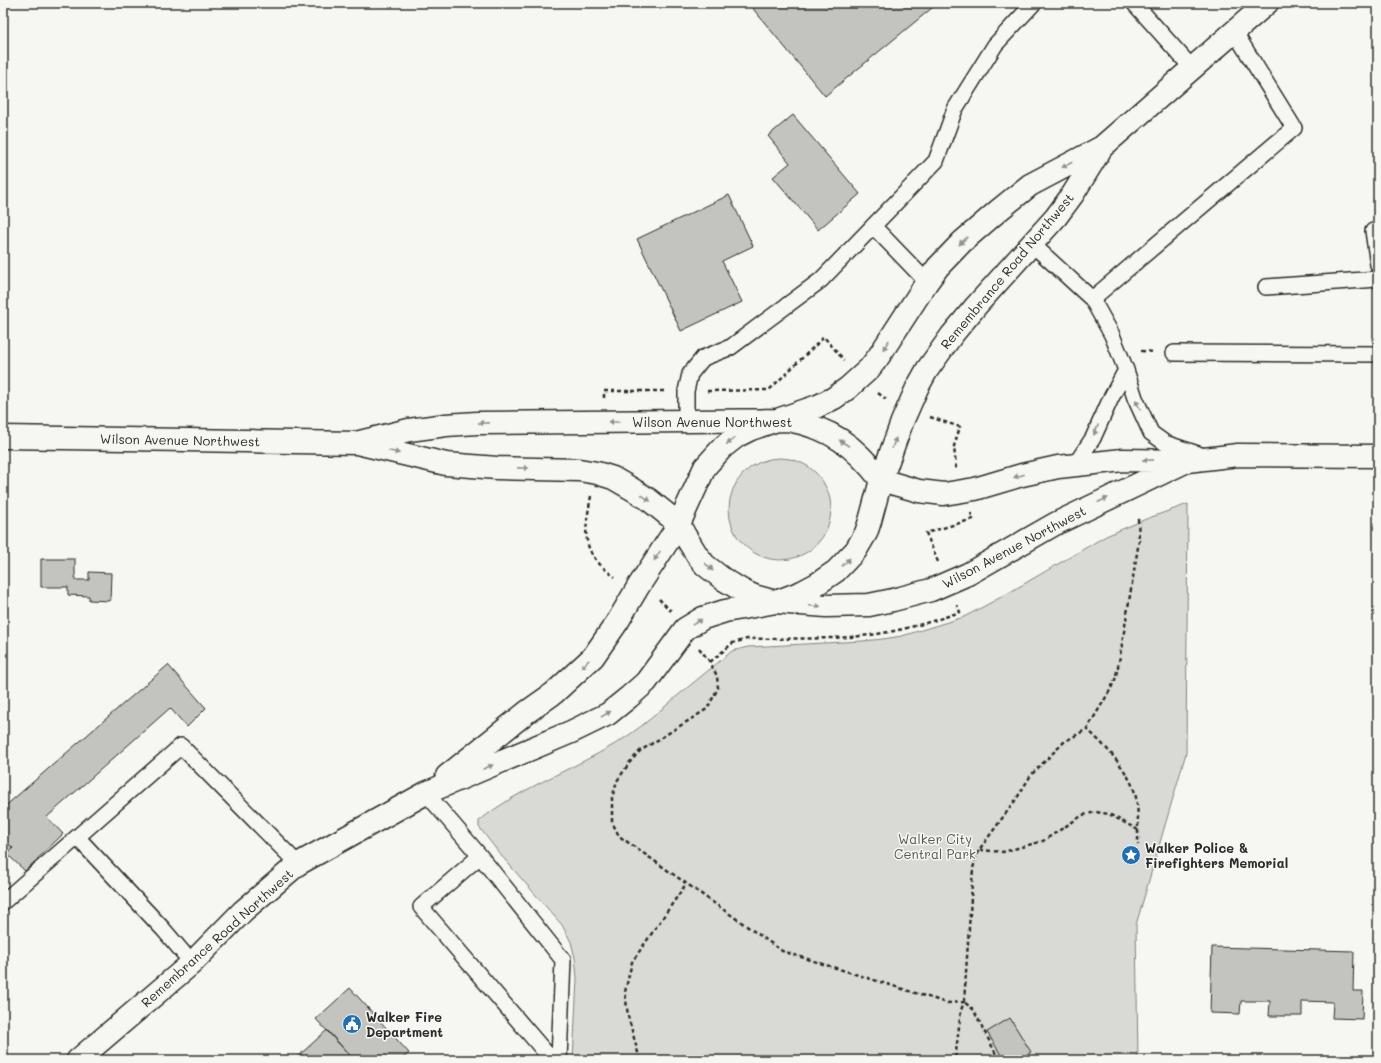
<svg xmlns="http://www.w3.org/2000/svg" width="1381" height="1063" viewBox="0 0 1381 1063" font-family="Mali,sans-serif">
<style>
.green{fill:#d9d9d5;stroke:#828280}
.building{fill:#c3c3c0;stroke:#2b2b2b}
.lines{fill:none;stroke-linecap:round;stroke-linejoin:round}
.lane-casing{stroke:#2b2b2b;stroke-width:18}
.secondary-casing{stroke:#2b2b2b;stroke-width:25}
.primary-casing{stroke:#2b2b2b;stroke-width:25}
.path{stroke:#2b2b2b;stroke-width:2.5;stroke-dasharray:4 3;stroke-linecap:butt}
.lane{stroke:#f6f6f2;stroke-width:15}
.secondary{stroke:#f6f6f2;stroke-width:22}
.primary{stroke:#f6f6f2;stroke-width:22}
.oneway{fill:#90908e}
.labels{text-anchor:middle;stroke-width:3;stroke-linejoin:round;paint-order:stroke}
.street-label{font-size:13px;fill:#2b2b2b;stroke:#f6f6f2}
.park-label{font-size:13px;fill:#565656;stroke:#f6f6f2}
.poi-label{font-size:13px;font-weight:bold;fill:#2b2b2b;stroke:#f6f6f2;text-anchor:start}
</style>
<rect width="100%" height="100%" fill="#f6f6f2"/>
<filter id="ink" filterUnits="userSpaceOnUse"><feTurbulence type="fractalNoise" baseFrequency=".025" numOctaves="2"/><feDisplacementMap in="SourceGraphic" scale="8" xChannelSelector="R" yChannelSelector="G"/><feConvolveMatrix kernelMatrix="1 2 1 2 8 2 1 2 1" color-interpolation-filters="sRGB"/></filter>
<g filter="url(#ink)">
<path class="green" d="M729 509a51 51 0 1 1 102 0a51 51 0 1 1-102 0Z
M1188,504l-2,249 -50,172 2,135h-565l4,-82 -2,-20 -4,-16 -9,-17 -63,-72 -20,-26v-6c44,-36 100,-53 147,-84 18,-12 34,-26 50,-40 19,-15 37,-31 56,-46l16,-4 114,-6 21,-2 19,-3 62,-19 41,-22 101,-59 40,-17z"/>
<path class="building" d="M752,3h186l-113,93 -75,-91z
M793,115l67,79 -42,36 -45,-53 17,-14 -22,-27z
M729,195l24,51 -31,15 20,41 -61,29 -44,-92z
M41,559h34v21h14v-8l22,1 -1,28 -21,-1v-4l-21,-1v-8h-27z
M168,665l38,43 -19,19 -17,-19 -123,109 16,17 -38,37 -19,-18 7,-5 -10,-10v-30z
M3,838l10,10 -10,8z
M1212,947l142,4 -1,40h10l-1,28 -30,-1 1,-16 -31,-1v15h-33l1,-15h-29l-1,13 -30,-1z
M350,988l59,65 -8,7h-47l-38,-41z
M1010,1018l21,34 -12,8h-15l-17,-28z
M327,1030l27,30h-60z"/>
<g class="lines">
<g class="lane-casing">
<path id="lane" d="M1134,3l58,65
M873,226l54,56
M1378,231h-5l5,34
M1032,244l60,55 202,-171 -60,-97
M1266,287l112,-8
M1092,299l20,36 14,35 9,28 16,35 14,10 39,13
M1174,353l204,1
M686,421v-30l4,-17 13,-16 28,-11 90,-67 115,-119 19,-52 40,-64 39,-42
M1075,465l18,-27 18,-40 15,-28
M426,793l54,63 83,104 -4,100
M77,837l86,92 29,34
M480,856l-59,51 131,153
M3,902l178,-156 117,118"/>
</g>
<g class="secondary-casing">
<path id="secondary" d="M881,480l38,11 25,3 31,-5 47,-14 36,-8 65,-7 64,1 51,-6 140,1
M447,776l80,-64 27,-19 39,-36 25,-36 20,-34 41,-63
M78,1060l114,-97 51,-52 55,-47 128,-71 145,-61 37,-18 21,-17 17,-15 39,-53 18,-11 22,-7 51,-9 50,4 43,-1 24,-5 38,-10 37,-16 87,-50 132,-63"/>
</g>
<g class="primary-casing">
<path id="primary" d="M3,437l354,6 89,21 51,4 82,2 18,3 16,5 19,11 16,10 31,25 5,10 13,21 8,10 18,14 20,12 11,5 22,6 26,-10 15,-8 19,-13 20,-21 10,-17 4,-12 11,-41 21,-58 15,-34 10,-18 25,-35 24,-29 80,-89 17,-23 29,-47
M360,442l49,-12 37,-5 31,-2 311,-3c43,8 67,26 93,60
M679,524l26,-57 18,-20 14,-11 14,-7 67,-23 16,-8 14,-10 21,-19 10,-13 48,-74 11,-15 24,-25 37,-32 31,-25 72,-38 165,-144"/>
</g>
<path class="path" d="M1141,351l13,1
M707,391l62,-1 55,-53 20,23
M878,393l8,6
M604,398v-7h62
M930,417l30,10 -6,19 2,23
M591,496c-7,39 -11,56 24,81
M938,562l-12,-29 47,-14 -2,-6
M659,599l12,12
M699,648l11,14 7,14 1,12 -11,21 -67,42 -10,11 -13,19 -5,17v24l7,14 163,115 165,52 17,-1 -3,8 -6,50
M710,662l23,-19 14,-4c41,-1 83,1 123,-4 31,-4 61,-13 90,-23l-3,-7
M1138,830v15
M980,850l23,2 40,-11 40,-26 13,-3 13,2 29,16c0,-12 0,-25 -3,-37 -7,-24 -31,-48 -48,-64
M640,1060l-12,-44 -3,-24 7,-30 54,-78
M999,1060l-26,-51 -9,-7 9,-134 6,-18 38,-52 14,-23 33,-33 23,-13 22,-37 6,-12 4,-18 20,-121 -1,-23"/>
<use href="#lane" class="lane"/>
<use href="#secondary" class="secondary"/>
<use href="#primary" class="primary"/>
</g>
<defs><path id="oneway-solid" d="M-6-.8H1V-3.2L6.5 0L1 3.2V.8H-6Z"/></defs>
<g class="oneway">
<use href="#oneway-solid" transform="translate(1067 165) rotate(153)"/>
<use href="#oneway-solid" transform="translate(963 241) rotate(137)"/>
<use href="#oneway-solid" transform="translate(886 345) rotate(122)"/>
<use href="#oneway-solid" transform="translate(1138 405) rotate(-115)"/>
<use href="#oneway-solid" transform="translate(614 422) rotate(180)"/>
<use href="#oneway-solid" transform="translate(484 423) rotate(179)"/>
<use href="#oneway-solid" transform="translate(1096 430) rotate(114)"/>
<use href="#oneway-solid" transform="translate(731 441) rotate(142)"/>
<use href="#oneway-solid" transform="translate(844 443) rotate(-147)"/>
<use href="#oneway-solid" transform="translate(894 443) rotate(-70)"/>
<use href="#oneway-solid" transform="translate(394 452) rotate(14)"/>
<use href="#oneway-solid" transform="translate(1148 460) rotate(-179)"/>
<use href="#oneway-solid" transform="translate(523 468) rotate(1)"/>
<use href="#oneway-solid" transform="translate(1019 476) rotate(164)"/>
<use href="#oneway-solid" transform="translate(646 498) rotate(35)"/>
<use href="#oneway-solid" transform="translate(1103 500) rotate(-25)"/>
<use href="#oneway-solid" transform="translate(657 556) rotate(122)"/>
<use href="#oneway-solid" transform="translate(846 562) rotate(-45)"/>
<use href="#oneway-solid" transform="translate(709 567) rotate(43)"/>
<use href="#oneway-solid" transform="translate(815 606) rotate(3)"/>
<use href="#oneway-solid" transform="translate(697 622) rotate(-31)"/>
<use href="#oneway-solid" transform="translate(585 664) rotate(135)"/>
<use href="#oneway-solid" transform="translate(606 714) rotate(-31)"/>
<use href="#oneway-solid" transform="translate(488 767) rotate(-23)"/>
</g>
</g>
<defs>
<g id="sight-disc" transform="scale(1)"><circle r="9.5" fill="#1f6fb2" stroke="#f6f6f2"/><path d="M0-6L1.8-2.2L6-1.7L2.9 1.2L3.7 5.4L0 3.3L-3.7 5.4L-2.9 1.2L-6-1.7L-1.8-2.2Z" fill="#fff"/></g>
<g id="civic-disc" transform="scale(1)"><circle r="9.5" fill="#1f6fb2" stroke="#f6f6f2"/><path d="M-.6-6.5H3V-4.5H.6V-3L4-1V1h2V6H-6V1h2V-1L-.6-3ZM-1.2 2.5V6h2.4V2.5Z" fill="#fff"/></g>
</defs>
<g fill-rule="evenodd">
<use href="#sight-disc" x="1131" y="855"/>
<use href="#civic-disc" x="352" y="1024"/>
</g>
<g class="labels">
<g class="street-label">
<text transform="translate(1007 271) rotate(-50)" y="5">Remembrance Road Northwest</text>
<text x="712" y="427">Wilson Avenue Northwest</text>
<text transform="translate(180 440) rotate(1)" y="5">Wilson Avenue Northwest</text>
<text transform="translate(1014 547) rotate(-28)" y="5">Wilson Avenue Northwest</text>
<text transform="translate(217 938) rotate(-42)" y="5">Remembrance Road Northwest</text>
</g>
<g class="park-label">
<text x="935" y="844">Walker City<tspan x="935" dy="15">Central Park</tspan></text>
</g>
<g class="poi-label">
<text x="1145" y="853">Walker Police &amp;<tspan x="1145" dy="15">Firefighters Memorial</tspan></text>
<text x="366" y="1022">Walker Fire<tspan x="366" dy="15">Department</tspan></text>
</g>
</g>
<rect width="1381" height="1063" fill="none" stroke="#f6f6f2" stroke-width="16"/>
<rect x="8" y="8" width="1365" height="1047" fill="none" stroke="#2b2b2b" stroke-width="1.5" filter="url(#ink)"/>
</svg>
